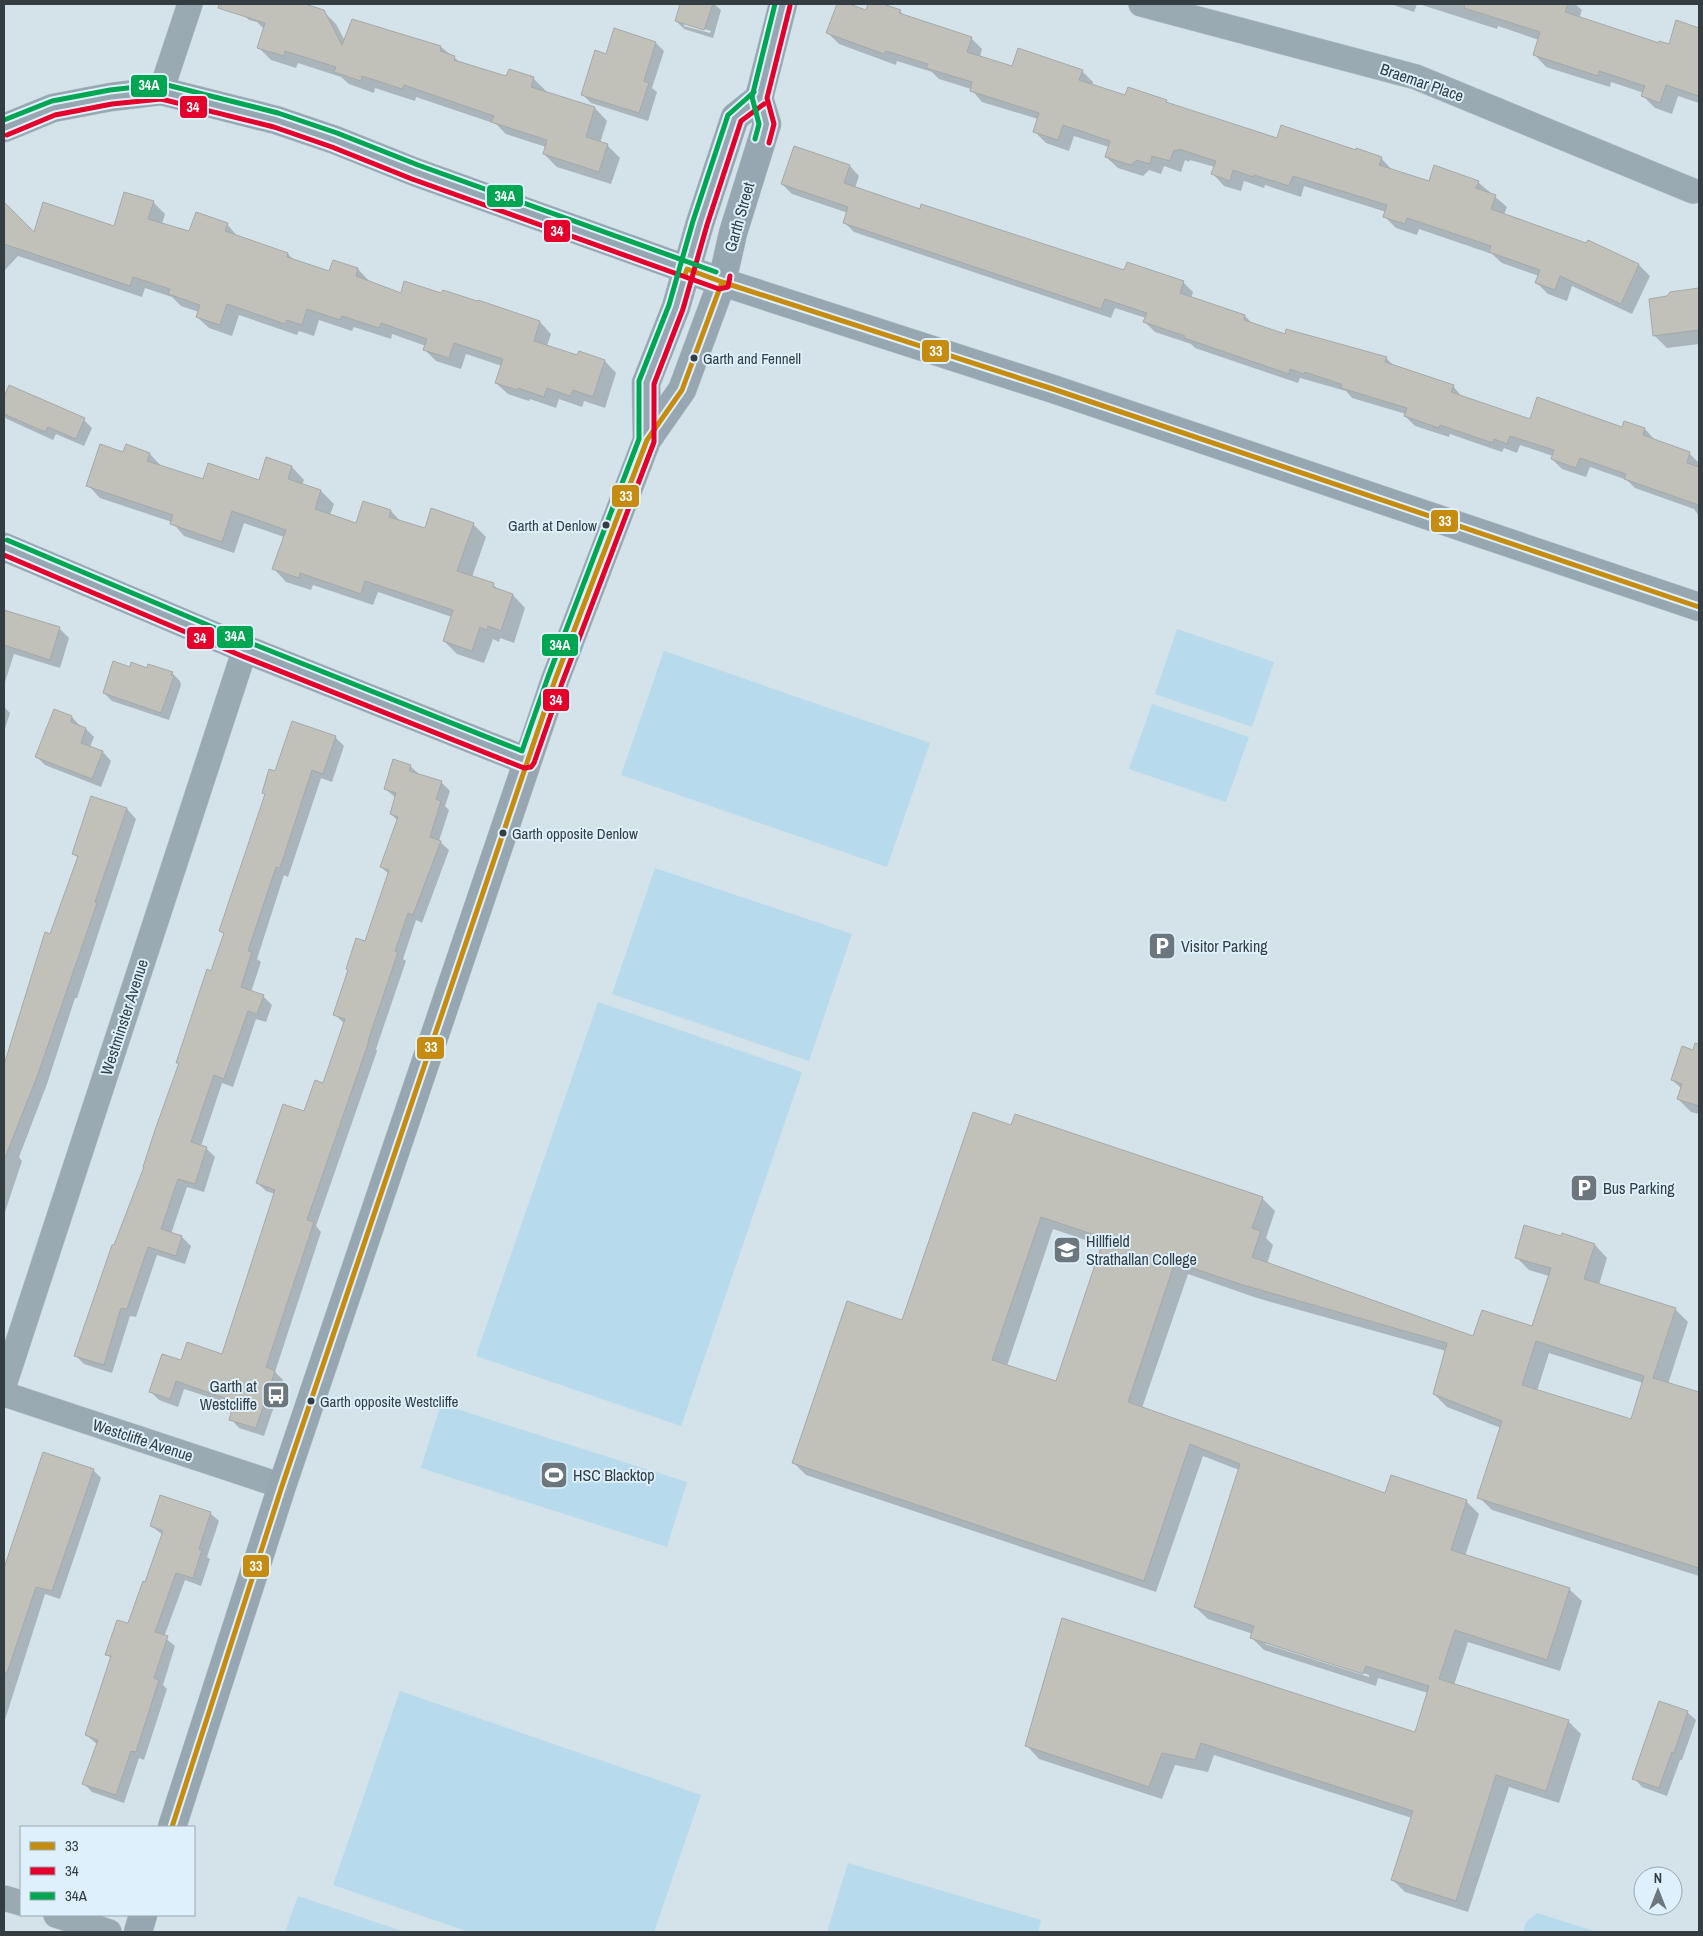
<svg xmlns="http://www.w3.org/2000/svg" width="1703" height="1936" viewBox="0 0 1703 1936" font-family="'Archivo Narrow',sans-serif">
<style>
.green{fill:#b8daed}
.shadow{fill:#0003;fill-rule:evenodd}
.building{fill:#c1c1ba;stroke:#a5a9a9;fill-rule:evenodd}
.lines{fill:none;stroke-linecap:round;stroke-linejoin:round}
.street-casing{stroke:#b5c0c7;stroke-width:26}
.secondary-casing{stroke:#b5c0c7;stroke-width:29}
.street{stroke:#9aaab3;stroke-width:25}
.secondary{stroke:#96a7b2;stroke-width:28}
.bus-1-casing{stroke:#ddf0fc;stroke-width:9}
.bus-2-casing{stroke:#ddf0fc;stroke-width:9}
.bus-3-casing{stroke:#ddf0fc;stroke-width:9}
.bus-1{stroke:#c68c10;stroke-width:5}
.bus-2{stroke:#e4002b;stroke-width:5}
.bus-3{stroke:#00a651;stroke-width:5}
.bus-dot{fill:#333d42;stroke:#ddf0fc;stroke-width:2}
.labels{text-anchor:middle;stroke-width:4;stroke-linejoin:round;paint-order:stroke}
.bus-label{font-size:15px;fill:#333d42;stroke:#ddf0fc;text-anchor:start}
.street-label{font-size:16px;fill:#333d42;stroke:#ddf0fc}
.poi-label{font-size:16px;fill:#333d42;stroke:#ddf0fc;text-anchor:start}
.line-badge{stroke:#ddf0fc;stroke-width:2}
.badge-label{font-size:14px;text-anchor:middle;font-weight:bold;fill:#fff}
</style>
<rect width="100%" height="100%" fill="#d4e2ea"/>
<path class="green" d="M1177,629l97,33 -22,65 -97,-33z
M664,651l266,92 -43,124 -266,-92z
M1152,704l97,33 -23,65 -97,-33z
M655,868l197,66 -43,127 -197,-67z
M598,1002l204,70 -121,354 -205,-70z
M441,1404l246,78 -20,65 -246,-79z
M400,1691l301,104 -47,137h-185l-136,-47z
M848,1863l193,57 -3,12h-211z
M298,1896l107,36h-120z
M1537,1913l60,19h-74l3,-10z"/>
<path class="shadow" d="M237,4h69l3,2 14,5 13,13 9,17 96,6 20,16 46,15 2,-7 25,8 12,12v2l49,15 12,13 -7,22 7,2 13,13 -9,26 -54,-17 -13,-13 2,-7 -40,-13 -10,-10 -80,-27 -1,4 -40,-13 -1,5 -25,-9 -8,-7 -43,-14 -2,5 -25,-8 -13,-13 6,-18 -7,-7 -8,-2 -13,-13z
M681,4h33l7,6 -8,28 -29,-9 -8,-8zM684,23l27,8 -1,2 -26,-7z
M838,4h7l22,8 3,-8h9l21,7 5,6 66,21 11,11 -2,8 33,10 69,4 11,11 -1,4 34,11 40,4 2,3 110,35 78,13 25,6 11,12 37,12h49l29,25 -3,8 83,30 1,-4 51,24 11,11 -18,38 -60,-28 -5,15 -19,-7 -11,-11 2,-7 -37,-13 -10,-9 -73,-25 -2,6 -21,-7 -11,-11 1,-5 -82,-26 -3,11 -36,-12 -1,3 -20,-7 -3,10 -17,-5 -11,-12 2,-7 -25,-7 -1,2 -4,-2 -4,12 -17,-6 -3,8 -12,-4 -6,6 -25,-8 -12,-11 3,-10 -35,-11 -5,15 -23,-8 -12,-12 4,-12 -56,-17 -11,-13 -32,-10 -7,-7 -35,-11 -1,4 -57,-21 -11,-11z
M1391,4h26l-3,8z
M1419,4h156l7,6 -3,8 80,27h10l8,-23 22,7v74l-21,-7 -6,18 -17,-6 -12,-12 1,-3 -33,-11 -1,5 -64,-20 -12,-13 5,-14 -41,-14 -1,3z
M656,43l8,8 -12,37 5,4 -9,29 -57,-18 -9,-9 24,-39z
M850,166l9,10 -4,12 65,23 205,61 58,10 10,10 -2,6 54,18 9,9 31,10 101,23 8,8 59,20 9,11 68,23 93,8 2,-5 20,6 9,10 35,14 10,10 -1,5h1v48l-5,-7 -59,-21 -8,-8 -37,-13 -4,10 -24,-8 -10,-10 1,-3 -33,-11 -3,8 -13,-5 -2,4 -52,-18 -1,3 -34,-11 -10,-10 1,-2 -54,-16 -6,-7 -46,-13 -2,5 -103,-35 -4,-4 -36,-12 -10,-10 1,-4 -31,-10 -4,10 -257,-86 -10,-10 4,-9 -56,-19 -10,-10z
M153,202l12,12 -3,10 28,9 37,-9 11,13 50,17 7,7 35,12 28,-4 11,12v1l32,13 139,27 11,12 -4,12 31,11 27,4 11,12 -11,35 -21,-7 -2,6 -23,-8 -3,9 -26,-9 -1,2 -21,-7 -12,-11 6,-17 -36,-12 -5,15 -25,-8 -12,-12 2,-3 -34,-12 -1,5 -37,-12 -2,4 -33,-11 -5,16 -15,-5 -2,4 -58,-20 -7,21 -23,-8 -12,-11 2,-5 -18,-6 -9,-9 -27,-9 -3,9 -124,-41 -14,15v-67l30,30 81,-7z
M1699,289v55l-32,4 -13,-13 13,-38 4,-4z
M10,386l74,34 8,8 -8,18 -28,-12 -3,6 -46,-21 -3,-3v-16z
M124,454h26l12,13 42,14 55,1 33,-15 12,13 -2,5 19,6 13,13 -4,11 27,9 34,-13 10,11 24,8 48,-6 13,13 -14,40 21,7 6,7 14,4 12,13 -11,35 -14,-5 -1,4 -6,-3 -9,24 -27,-9 -13,-13 8,-24 -74,-25 -5,13 -60,-20 -2,5 -25,-8 -12,-13 10,-32 -40,-14 -10,30 -50,-17 -12,-14 -72,-24 -12,-13z
M4,611l55,17 10,10 -9,30 -46,-14 -10,31z
M131,668l41,5 8,8 1,4 -12,35 -57,-19 -8,-8z
M4,707l6,6 -6,19z
M72,717l8,9 6,3 8,8 -4,10 13,5 8,9 -10,26 -56,-22 -8,-8z
M335,737l9,9 -12,36 -11,-4 -33,99 -4,-2 -27,84 4,3 -10,30 12,4 9,9 -6,17 -10,-3 -23,68 -11,-4 -21,63 5,2 9,9 -11,35 -17,-5 -16,47 11,3 9,9 -6,18 -28,-9 -21,62 -6,-1 -18,57 -28,-9 -9,-9 71,-187 34,-104 -2,-2 47,-127 -4,-4 55,-158z
M410,766l9,8 22,8 9,9 -5,15 4,4 -10,31 10,9 -27,73 -6,-3 -13,39 3,2 -30,88 1,2 -61,175 5,6 -46,140 8,8 -19,56 -25,-8 -8,-9 2,-7 -7,-6 1,-3 -43,-14 -6,18 -19,-7 -8,-8 31,-31 41,-6 52,-161 -9,-3 -9,-8 67,-98 21,-61 -11,-10 32,-71 23,-69 -8,-7 17,-46 -7,-7 5,-16 -11,-9z
M92,797l35,12 9,10 -59,179h-2l-28,86 -28,73 3,4 -18,54v-146l42,-135 5,2 27,-78 -5,-5z
M1683,1048l16,5v61l-8,-2 -13,-13 4,-10 -10,-9z
M1012,1127l250,71 13,13 -9,27 7,7 -6,19 207,74 59,-11 16,-51 -20,-6 -13,-13 46,-20 33,8 12,13 -8,27 76,24 13,13 -20,62 31,10v182l-207,-66 -13,-13 22,-69 -54,-21 -13,-13 12,-43 -189,-53 -69,-24 -46,134 244,87 80,6 13,13 -14,42 104,33 13,12 -22,70 -92,-29 -14,43 114,36 13,13 -22,69 -50,-16 -41,125 -63,-20 -12,-12 19,-62 -198,-63 -6,17 -33,-7 -13,34 -123,-40 -12,-13 389,-13 12,-40 -50,-15 -2,8 -112,-36 -12,-12 1,-4 -45,-15 -13,-12 44,-137 -36,-14 -47,136 -350,-117 -13,-13 110,-141zM1053,1229l50,17 -47,136 -49,-16zM1549,1353l94,30 -12,38 -94,-30zM1265,1641l104,34v2l-104,-33z
M43,1453l50,17 8,8 -41,121 -15,-5 -41,129v-139l2,-6 -2,-5z
M210,1513l9,8 -12,36 3,2 -9,27 -16,-6 -21,57 11,9 -12,39 4,4 -23,71 -5,-2 -15,45 -32,-11 -8,-8 13,-40 -11,-9 25,-76 -4,-5 21,-29 18,-41 17,-49 -12,-9z
M1687,1712l9,8 -14,40h-2l-13,36 -25,-9 -8,-9z"/>
<path class="building" d="M219,4h86l19,6 18,35 10,-26 89,27 -1,5 15,5 -1,4 52,16 3,-7 25,8 -3,10 64,20 -9,30 22,7 -9,28 -56,-18 4,-14 -56,-18 3,-6 -90,-31 -2,4 -40,-13 -1,5 -27,-9 2,-5 -51,-16 -1,5 -27,-8 8,-25 -47,-15z
M680,4h33l-9,26 -29,-9z
M837,4h12l17,6 2,-6h15l18,6 -2,3 73,24 -5,15 45,14 6,-18 65,22 -4,10 46,15 3,-8 39,13 -1,2 111,36 4,-13 75,25v-2l26,9 -3,8 50,16 5,-16 45,16 -3,7 20,7 -5,14 95,34 2,-3 51,24 -18,40 -61,-28 -5,14 -20,-7 5,-13 -51,-18 2,-6 -84,-28 -2,6 -22,-7 4,-12 -94,-29 -4,10 -35,-11 -1,2 -20,-7 -3,11 -19,-7 5,-13 -37,-12 -1,2 -4,-1 -4,11 -18,-5 -2,8 -13,-4 -6,5 -26,-8 5,-16 -47,-16 -5,15 -25,-8 6,-19 -69,-22 2,-9 -46,-14 2,-4 -42,-13 -2,3 -58,-21z
M1465,4h103l-3,8 94,31v-2l10,3 7,-24 23,8v68l-33,-11 -6,18 -19,-7 4,-10 -46,-15 -1,5 -65,-21 7,-23 -76,-24z
M614,28l42,14 -12,39 5,2 -10,30 -58,-18 14,-45 11,4z
M794,146l56,19 -6,18 76,26 1,-5 203,66 3,-8 57,19 -4,12 65,22 -1,5 41,14 1,-5 101,28 -2,5 69,23 -3,7 79,27 7,-22 85,30 2,-6 21,7 -2,7 47,17 -3,11 12,4v38l-75,-26 2,-5 -46,-16 -4,10 -25,-9 3,-9 -44,-14 -3,8 -13,-5 -1,4 -53,-18 -1,3 -35,-12 3,-8 -66,-20v-4l-36,-12 -1,2 -14,-5 -1,5 -105,-36 1,-2 -42,-14 4,-9 -42,-14 -4,10 -258,-86 5,-16 -67,-23z
M124,192l30,9 -6,18 41,12 7,-19 32,11 -3,8 63,22 -1,4 42,14 4,-11 25,8 -2,8 45,17 3,-12 37,12 2,-3 34,11 1,-1 62,21 -6,20 43,14 2,-4 26,9 -12,37 -20,-7 -3,6 -23,-8 -3,9 -26,-9 -1,2 -22,-7 8,-24 -49,-16 -5,15 -26,-8 4,-11 -46,-16 -2,5 -37,-12 -2,4 -33,-11 -5,16 -15,-5 -2,4 -58,-20 -7,21 -24,-8 4,-12 -32,-11 2,-5 -37,-12 -3,9 -126,-42v-42l30,30 9,-30 71,24z
M1699,288v42l-46,6 -4,-37 18,-3 3,-4z
M9,385l76,33 -9,21 -28,-12 -3,5 -41,-18v-17z
M100,444l23,8 3,-8 24,9 -3,8 56,18 5,-16 51,17 7,-23 26,9 -4,13 33,11 -6,19 41,14 7,-22 28,9 -2,7 36,11 6,-20 43,15 -17,48 37,12 -1,4 20,7 -12,37 -13,-5 -1,4 -7,-3 -8,24 -29,-10 10,-31 -88,-29 -4,13 -61,-21 -1,5 -27,-9 14,-39 -54,-19 -10,31 -52,-18 3,-9 -87,-29z
M4,610l56,17 -10,33 -46,-15z
M113,661l17,6 1,-5 16,6 1,-4 25,8 -2,3 3,1 -13,37 -58,-20z
M54,709l18,7 -1,6 15,6 -5,15 22,8 -11,28 -57,-22z
M292,721l44,15 -13,38 -11,-4 -32,98 -4,-1 -28,84 4,1 -11,35 23,8 -7,19 -9,-3 -24,68 -10,-4 -23,67 16,5 -12,37 -17,-5 -17,50 21,7 -6,20 -28,-9 -21,62 -6,-1 -17,57 -30,-9 38,-111h2l30,-78h-1l12,-37 24,-67h-3l31,-94 4,2 13,-38 -5,-2 46,-137 -3,-1 7,-24 6,2z
M393,759l18,6 -2,6 33,10 -6,18 5,2 -11,36 11,4 -28,74 -5,-2 -13,38 3,1 -30,89h1l-62,179 7,2 -48,145 9,4 -19,57 -27,-8 3,-11 -7,-3 2,-7 -51,-18 -6,18 -21,-7 13,-38 19,6 6,-18 35,12 53,-164 -19,-7 27,-79 21,7 11,-31 8,3 22,-64 -12,-4 15,-45 -2,-1 10,-31 9,3 24,-71 -9,-3 18,-50 -8,-3 6,-21 -12,-4z
M91,796l36,12 -32,94 2,1 -59,171 -33,84 -1,-1v-92l41,-133 5,2 28,-78 -6,-2z
M1695,1043l4,1v62l-22,-7 5,-15 -11,-4 11,-34 11,4z
M973,1112l38,13 4,-11 248,83 -11,31 9,3 -9,26 221,79 9,-26 50,16 19,-58 -36,-10 9,-33 37,11 1,-3 33,11 -11,35 92,29 -23,70 46,14v176l-222,-70 25,-77 -69,-27 14,-51 -204,-58 -68,-23 -47,140 257,91 6,-18 76,25 -16,50 119,38 -23,72 -92,-30 -16,49 130,41 -23,71 -50,-16 -40,126 -65,-21 22,-69 -212,-68 -6,17 -33,-7 -13,34 -124,-41 37,-128 353,114 14,-46 -63,-20 -3,8 -113,-36 4,-12 -60,-19 46,-143 -50,-20 -46,137 -352,-118 55,-162 55,19zM1041,1217l63,21 -48,143 -64,-21zM1536,1341l108,35 -13,43 -109,-34z
M43,1452l51,17 -42,122 -16,-4 -29,86h-3v-105z
M160,1495l51,17 -12,37 3,1 -9,28 -17,-5 -21,59 13,4 -14,42 5,2 -23,72 -5,-1 -15,44 -34,-11 16,-44 -13,-5 26,-79 -6,-1 12,-35 11,3 15,-42 2,1 18,-51 -13,-5z
M1659,1701l29,10 -14,42 -2,-1 -13,36 -27,-9z"/>
<g class="lines">
<g class="street-casing">
<path id="street" d="M1141,4l275,73 277,114
M161,91l29,-87
M4,1385l241,-736
M4,1394l278,92
M4,1898l17,5
M56,1915l53,17"/>
</g>
<g class="secondary-casing">
<path id="secondary" d="M4,128l49,-20 58,-11 50,-6 115,29 59,20 80,32 307,110 331,107 646,218
M647,440l-1,-57 30,-76 24,-84 35,-106 24,-19
M4,547l241,102 282,112
M172,1827l110,-341 273,-806 92,-240 35,-50 40,-108 11,-49 34,-109 -8,-26 24,-94
M138,1932l5,-17"/>
</g>
<use href="#street" class="street"/>
<use href="#secondary" class="secondary"/>
<g class="bus-1-casing">
<path id="bus-1" d="M685,275l2,-6 35,13 331,107 646,218
M172,1827l110,-341 273,-806 92,-240 35,-50 40,-108"/>
</g>
<g class="bus-2-casing">
<path id="bus-2" d="M7,135l48,-20 57,-11 49,-5 113,28 58,20 80,32 307,110 9,-2 2,-11
M769,143l5,-19 -7,-26 23,-92
M4,555l238,101 282,112 7,-1 3,-4 28,-80 92,-241v-58l29,-75 24,-84 34,-104 23,-17"/>
</g>
<g class="bus-3-casing">
<path id="bus-3" d="M4,120l48,-19 58,-11 53,-6 115,29 59,20 81,32 298,107
M755,139l4,-15 -7,-27 23,-93
M7,540l241,102 274,109 26,-74 91,-238v-58l30,-76 24,-84 35,-106 26,-23"/>
</g>
<use href="#bus-1" class="bus-1"/>
<use href="#bus-2" class="bus-2"/>
<use href="#bus-3" class="bus-3"/>
</g>
<defs>
<g id="parking-square" transform="scale(1.4375)"><rect x="-9" y="-9" width="18" height="18" rx="4" fill="#6b777d" stroke="#ddf0fc"/><path d="M-3.5-5.5H1a3.5 3.5 0 0 1 0 7H-1V5.5H-3.5ZM-1-3.4V-.6H.8a1.4 1.4 0 0 0 0-2.8Z" fill="#fff"/></g>
<g id="school-square" transform="scale(1.4375)"><rect x="-9" y="-9" width="18" height="18" rx="4" fill="#6b777d" stroke="#ddf0fc"/><path d="M0-5L7-2L0 1L-7-2ZM-4 1L0 2.5L4 1V4Q0 6-4 4Z" fill="#fff"/></g>
<g id="bus-square" transform="scale(1.4375)"><rect x="-9" y="-9" width="18" height="18" rx="4" fill="#6b777d" stroke="#ddf0fc"/><path d="M-5-6H5V4H4V6H2V4H-2V6H-4V4H-5ZM-3.5-4V0h7V-4ZM-3.5 1.2v1.5H-2V1.2ZM2 1.2v1.5H3.5V1.2Z" fill="#fff"/></g>
<g id="stadium-square" transform="scale(1.4375)"><rect x="-9" y="-9" width="18" height="18" rx="4" fill="#6b777d" stroke="#ddf0fc"/><path d="M0-5a6.5 5 0 1 0 0 10a6.5 5 0 1 0 0-10ZM-3.5-1.8h7v3.6h-7Z" fill="#fff"/></g>
</defs>
<g fill-rule="evenodd">
<use href="#parking-square" x="1162" y="946"/>
<use href="#parking-square" x="1584" y="1188"/>
<use href="#school-square" x="1067" y="1250"/>
<use href="#bus-square" x="276" y="1395"/>
<use href="#stadium-square" x="554" y="1475"/>
</g>
<g class="bus-dot">
<circle cx="694" cy="358" r="4.5"/>
<circle cx="606" cy="525" r="4.5"/>
<circle cx="503" cy="833" r="4.5"/>
<circle cx="311" cy="1401" r="4.5"/>
</g>
<g class="labels">
<g class="bus-label">
<text x="703" y="364">Garth and Fennell</text>
<text x="597" y="531" text-anchor="end">Garth at Denlow</text>
<text x="512" y="839">Garth opposite Denlow</text>
<text x="320" y="1407">Garth opposite Westcliffe</text>
</g>
<g class="street-label">
<text transform="translate(1422 82) rotate(19)" y="6">Braemar Place</text>
<text transform="translate(739 217) rotate(-74)" y="6">Garth Street</text>
<text transform="translate(124 1017) rotate(-72)" y="6">Westminster Avenue</text>
<text transform="translate(143 1440) rotate(18)" y="6">Westcliffe Avenue</text>
</g>
<g class="poi-label">
<text x="1181" y="952">Visitor Parking</text>
<text x="1603" y="1194">Bus Parking</text>
<text x="1086" y="1247">Hillfield<tspan x="1086" dy="18">Strathallan College</tspan></text>
<text x="257" y="1392" text-anchor="end">Garth at<tspan x="257" dy="18">Westcliffe</tspan></text>
<text x="573" y="1481">HSC Blacktop</text>
</g>
</g>
<g class="line-badge">
<rect x="130" y="74" width="38" height="24" rx="5" fill="#00a651"/>
<rect x="179" y="95" width="29" height="24" rx="5" fill="#e4002b"/>
<rect x="486" y="184" width="38" height="24" rx="5" fill="#00a651"/>
<rect x="543" y="219" width="28" height="24" rx="5" fill="#e4002b"/>
<rect x="921" y="339" width="29" height="24" rx="5" fill="#c68c10"/>
<rect x="611" y="484" width="29" height="24" rx="5" fill="#c68c10"/>
<rect x="1430" y="509" width="29" height="24" rx="5" fill="#c68c10"/>
<rect x="216" y="625" width="38" height="24" rx="5" fill="#00a651"/>
<rect x="186" y="626" width="29" height="24" rx="5" fill="#e4002b"/>
<rect x="541" y="633" width="38" height="24" rx="5" fill="#00a651"/>
<rect x="542" y="688" width="28" height="24" rx="5" fill="#e4002b"/>
<rect x="416" y="1036" width="29" height="24" rx="5" fill="#c68c10"/>
<rect x="242" y="1554" width="28" height="24" rx="5" fill="#c68c10"/>
</g>
<g class="badge-label">
<text x="149" y="90">34A</text>
<text x="193" y="112">34</text>
<text x="505" y="201">34A</text>
<text x="557" y="236">34</text>
<text x="936" y="356">33</text>
<text x="626" y="501">33</text>
<text x="1445" y="526">33</text>
<text x="235" y="641">34A</text>
<text x="200" y="643">34</text>
<text x="560" y="650">34A</text>
<text x="556" y="705">34</text>
<text x="431" y="1052">33</text>
<text x="256" y="1571">33</text>
</g>
<rect width="1703" height="1936" fill="none" stroke="#333d42" stroke-width="10"/>
<rect x="20" y="1826" width="175" height="90" fill="#ddf0fc" stroke="#99a8b2"/>
<rect x="30" y="1842" width="25" height="8" fill="#c68c10" stroke="#99a8b2"/>
<text x="65" y="1851" font-size="15" fill="#333d42">33</text>
<rect x="30" y="1867" width="25" height="8" fill="#e4002b" stroke="#99a8b2"/>
<text x="65" y="1876" font-size="15" fill="#333d42">34</text>
<rect x="30" y="1892" width="25" height="8" fill="#00a651" stroke="#99a8b2"/>
<text x="65" y="1901" font-size="15" fill="#333d42">34A</text>
<g transform="translate(1658 1891)"><circle r="24" fill="#ddf0fc" stroke="#99a8b2"/>
<path d="M0-4L9 19L0 12L-9 19Z" fill="#6b777d"/>
<text y="-8" font-size="14" font-weight="bold" text-anchor="middle" fill="#333d42">N</text>
</g>
</svg>
